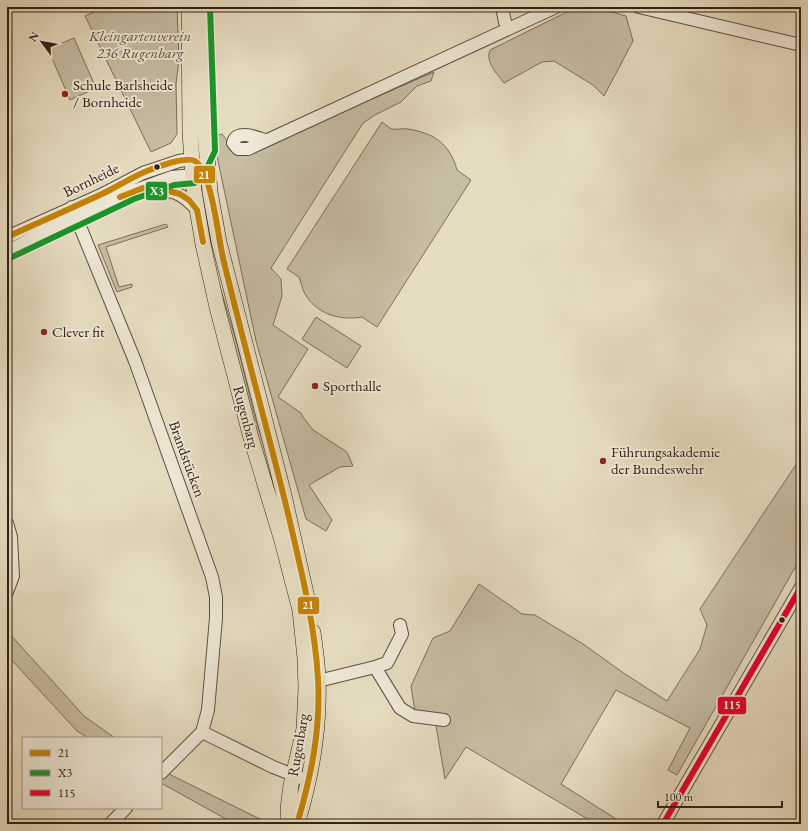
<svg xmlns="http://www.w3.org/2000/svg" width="808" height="831" viewBox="0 0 808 831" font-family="'EB Garamond',serif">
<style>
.green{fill:#c7bda4;stroke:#7c6e5c}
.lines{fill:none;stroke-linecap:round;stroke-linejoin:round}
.minor-casing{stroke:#5e4f40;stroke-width:14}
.major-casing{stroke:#302015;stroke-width:16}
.minor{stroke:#efe9d7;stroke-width:12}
.major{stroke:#e6ddc1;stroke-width:15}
.bus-1-casing{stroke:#efe9d7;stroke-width:9}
.bus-2-casing{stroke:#efe9d7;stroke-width:9}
.bus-3-casing{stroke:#efe9d7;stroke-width:9}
.bus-1{stroke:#c58405;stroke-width:6}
.bus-2{stroke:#1a962b;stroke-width:6}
.bus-3{stroke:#e4002b;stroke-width:6}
.poi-dot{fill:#8f2418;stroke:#efe9d7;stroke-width:1.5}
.bus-dot{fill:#302015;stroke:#efe9d7;stroke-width:1.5}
.labels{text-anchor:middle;stroke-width:4;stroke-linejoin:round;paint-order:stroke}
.park-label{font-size:15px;font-style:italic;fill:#5d4f40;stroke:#efe9d7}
.poi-label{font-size:15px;fill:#302015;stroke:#efe9d7;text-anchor:start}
.street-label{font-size:15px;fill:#302015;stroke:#efe9d7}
.line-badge{stroke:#efe9d7;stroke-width:1.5}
.badge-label{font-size:11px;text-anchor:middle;font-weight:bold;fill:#fff}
</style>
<rect width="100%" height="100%" fill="#e6ddc1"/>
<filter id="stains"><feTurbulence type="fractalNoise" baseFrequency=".005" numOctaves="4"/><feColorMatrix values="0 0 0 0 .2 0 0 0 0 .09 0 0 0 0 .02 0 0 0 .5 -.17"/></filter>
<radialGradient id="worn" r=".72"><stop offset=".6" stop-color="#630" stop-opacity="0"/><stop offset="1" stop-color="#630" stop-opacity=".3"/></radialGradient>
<path class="green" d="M104,7h73l2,52 -3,25 1,50 -6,9 -20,9 -66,-136z
M593,7l33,9 7,25 -29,55 -11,-11 -39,-24 -12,1 -38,21c-7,-9 -19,-21 -14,-33l79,-39z
M74,38l22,50 -26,12 -22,-51z
M434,72l-3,9 -14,5 -16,16 -26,13 -12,8 -92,145 10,11 1,17 -9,29 35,24 -30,48 23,16 2,4 10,13 34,22 6,14 -13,1 -31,18 23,35 -6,11 -20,-12 -50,-178 -43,-204 9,-3 4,5 4,11 12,5z
M382,122c3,2 7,6 10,7 5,1 11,-1 16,0 26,4 42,15 49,41l14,10 -94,147 -15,-10c-22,4 -47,-3 -58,-25 -2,-4 -3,-10 -5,-15l-12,-8z
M166,224l2,3 -62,20 13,40 13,-3v3l-15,5 -19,-47z
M216,273l21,71 18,73 23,74 14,60 -50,-160z
M316,317l45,29 -14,22 -45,-29z
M801,457v100l-124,218 -9,-5 22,-42 -74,-38 -55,94 63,40h-28l-130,-77 -21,32 -11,-65 -19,-2 -4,-26 22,-48 17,-7 29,-47 43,30 13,1 48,29 42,30 42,27 33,-52 7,-24 -7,-16z
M7,631l77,85 31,22h-27l-11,-7 -70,-76z
M161,769l10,6 99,49h-35l-74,-41z"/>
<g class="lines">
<g class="minor-casing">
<path id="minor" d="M502,7l3,15 3,7
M639,7l162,38
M265,140c-9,-3 -29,-11 -32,3l5,6h10l308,-142
M146,188c25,3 34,2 51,22
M72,207l63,154 77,216 4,20v21l-8,92 -6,22 -41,41
M7,237l94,-42 42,-22 36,-12 13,-2
M7,251l124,-59 41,-15 21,-2
M7,523l4,14 2,39 -6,16
M375,667l25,41 13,8 31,4
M318,681l57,-14 12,-4 15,-29 -2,-9
M202,732l71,35 28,11
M110,824l16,-16
M663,824l138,-237"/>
</g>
<g class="major-casing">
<path id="major" d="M189,7l1,125 4,59 9,53 14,63 34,131 31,103 18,69 5,48 1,30 -2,41 -13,56 -3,24 1,15
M202,7l3,125 5,60 9,50 64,249 25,111
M297,824c14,-46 23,-95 21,-143 0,-16 -3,-33 -5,-49"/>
</g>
<use href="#minor" class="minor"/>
<use href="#major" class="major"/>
<g class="bus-1-casing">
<path id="bus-1" d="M120,197l23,-9 26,3 11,3 9,6 8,10 6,32
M7,237c33,-15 65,-29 97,-44 16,-8 31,-18 48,-24 9,-3 35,-13 43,-8 17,11 23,77 28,97 21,88 46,176 67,264 12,52 25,104 28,157 3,50 -7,98 -21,145"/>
</g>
<g class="bus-2-casing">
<path id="bus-2" d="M10,258l124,-59 40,-14 21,-2 8,-7 12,-25 -5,-144"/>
</g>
<g class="bus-3-casing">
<path id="bus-3" d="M663,824l138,-237"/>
</g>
<use href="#bus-1" class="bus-1"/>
<use href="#bus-2" class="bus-2"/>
<use href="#bus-3" class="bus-3"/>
</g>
<g class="poi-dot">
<circle cx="65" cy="94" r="4"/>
<circle cx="44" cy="332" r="4"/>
<circle cx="315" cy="386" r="4"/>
<circle cx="603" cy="461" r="4"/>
</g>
<g class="bus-dot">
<circle cx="157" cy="167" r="3.5"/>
<circle cx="782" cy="620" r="3.5"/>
</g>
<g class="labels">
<g class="park-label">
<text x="140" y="41">Kleingartenverein<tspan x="140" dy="17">236 Rugenbarg</tspan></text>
</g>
<g class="poi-label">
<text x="73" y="90">Schule Barlsheide<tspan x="73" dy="17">/ Bornheide</tspan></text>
<text x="52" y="337">Clever fit</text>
<text x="323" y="391">Sporthalle</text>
<text x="611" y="457">Führungsakademie<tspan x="611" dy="17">der Bundeswehr</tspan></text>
</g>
<g class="street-label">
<text transform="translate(91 180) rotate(-26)" y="5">Bornheide</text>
<text transform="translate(246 417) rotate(75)" y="5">Rugenbarg</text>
<text transform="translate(187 459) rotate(70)" y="5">Brandstücken</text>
<text transform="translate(298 745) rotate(-80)" y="5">Rugenbarg</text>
</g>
</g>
<g class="line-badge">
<rect x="193" y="165" width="23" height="19" rx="4" fill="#c58405"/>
<rect x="145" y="181" width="23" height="20" rx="4" fill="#1a962b"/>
<rect x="297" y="596" width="23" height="19" rx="4" fill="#c58405"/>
<rect x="717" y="696" width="30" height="19" rx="4" fill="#e4002b"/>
</g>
<g class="badge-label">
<text x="204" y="179">21</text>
<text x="157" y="195">X3</text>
<text x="308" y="609">21</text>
<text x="732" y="709">115</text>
</g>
<rect width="808" height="831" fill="none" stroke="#e6ddc1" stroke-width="24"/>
<rect x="8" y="8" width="792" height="815" fill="none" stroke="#302015" stroke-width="2"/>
<rect x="12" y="12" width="784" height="807" fill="none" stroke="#302015"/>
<rect x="22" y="737" width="140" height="72" fill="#efe9d7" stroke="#a39989"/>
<rect x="30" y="750" width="20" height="6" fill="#c58405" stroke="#a39989"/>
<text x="58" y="757" font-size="12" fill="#302015">21</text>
<rect x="30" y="770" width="20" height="6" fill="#1a962b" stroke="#a39989"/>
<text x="58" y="777" font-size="12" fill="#302015">X3</text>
<rect x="30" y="790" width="20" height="6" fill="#e4002b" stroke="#a39989"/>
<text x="58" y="797" font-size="12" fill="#302015">115</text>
<g transform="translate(42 42) rotate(302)" stroke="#efe9d7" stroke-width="3" paint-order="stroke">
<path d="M0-3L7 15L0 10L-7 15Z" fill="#302015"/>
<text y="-6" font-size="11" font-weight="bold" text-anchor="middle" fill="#302015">N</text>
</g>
<path d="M658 801v6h124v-6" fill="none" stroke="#302015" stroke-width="2"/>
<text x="664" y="801" font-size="12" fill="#302015" stroke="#efe9d7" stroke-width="3" paint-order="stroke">100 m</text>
<rect width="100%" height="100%" filter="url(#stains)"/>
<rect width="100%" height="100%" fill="url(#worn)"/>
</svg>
